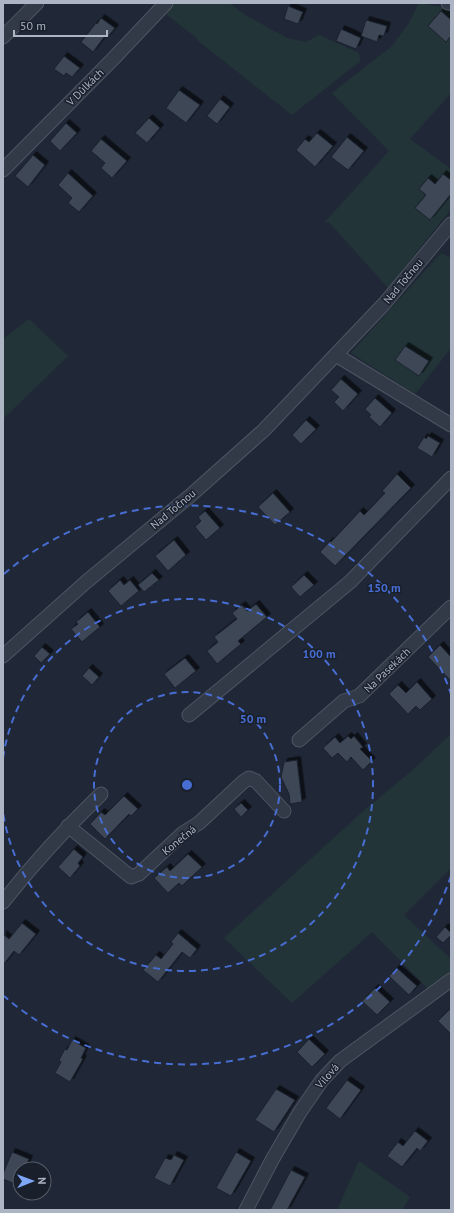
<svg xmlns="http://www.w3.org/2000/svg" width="454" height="1213" viewBox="0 0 454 1213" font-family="'PT Sans',sans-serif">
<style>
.green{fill:#223438}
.building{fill:#3c4657;stroke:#1b222e;filter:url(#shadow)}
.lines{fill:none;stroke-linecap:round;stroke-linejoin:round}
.minor-casing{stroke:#4e5562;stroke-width:15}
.minor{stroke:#333a47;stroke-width:13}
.ring{fill:none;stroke:#486dd2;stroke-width:2;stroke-dasharray:7 5}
.labels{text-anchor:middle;stroke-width:3;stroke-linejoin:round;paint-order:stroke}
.street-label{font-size:11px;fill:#adb5c4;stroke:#19202c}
.centre{fill:#486dd2;stroke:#19202c;stroke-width:2}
.ring-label{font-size:12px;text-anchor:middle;font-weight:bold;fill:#486dd2;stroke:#19202c;stroke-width:3;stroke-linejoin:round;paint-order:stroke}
</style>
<defs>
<filter id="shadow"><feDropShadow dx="3.5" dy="-3.5" stdDeviation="0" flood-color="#0009"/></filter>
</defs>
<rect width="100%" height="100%" fill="#202837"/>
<path class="green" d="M173,3h56l18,13 40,22 19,4 13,-7 40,18 1,8 -68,54 -95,-75 1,-1 -31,-24v-3z
M419,3l32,5v85l-41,46 41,30v40l-63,79 -59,-66 -5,1 65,-72 -57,-58 60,-47 17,-23z
M441,253l10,5v90l-36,46 -64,-41z
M29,319l39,37 -65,63v-80z
M451,734v134l-47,47 47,44v21l-18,14 -61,-62 -80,71 -68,-65 136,-124 55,-46z
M359,1161l51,36 -8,13h-65z"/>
<path class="building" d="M288,6l15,6 -5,12 -14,-5z
M441,11l10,9v16l-5,6 -18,-16z
M101,18l14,10 -8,10 -2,-2 -12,16 -12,-10 15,-19 1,1z
M366,20l21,6 -3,10 -5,-1 -2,7 -16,-6z
M341,29l20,9 -5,11 -20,-8z
M64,56l16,12 -8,9 -6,-4 -2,3 -10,-7z
M179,90l21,15 -14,18 -20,-15z
M220,99l10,8 -13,17 -10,-8z
M149,118l11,10 -13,15 -12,-10z
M66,123l11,10 -17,18 -10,-10z
M317,133l16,13 -18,21 -19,-17 9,-11 4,3z
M347,137l17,14 -16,19 -17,-13z
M101,139l26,22 -15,17 -11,-10 4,-5 -14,-12z
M33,155l12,10 -17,22 -13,-11z
M68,173l25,23 -14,16 -11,-9 4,-5 -14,-13z
M443,174l8,6v14l-21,26 -15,-12 11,-13 -7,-6 9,-11 7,6z
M405,346l24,15 -10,15 -24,-16z
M341,379l17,15 -15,17 -9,-9 5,-5 -8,-7z
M375,398l17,15 -12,14 -11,-10 2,-2 -6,-6z
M306,420l10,9 -15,15 -9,-9z
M428,436l12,7 -8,14 -15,-9 7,-11 2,2z
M397,474l14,14 -76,78 -15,-14 10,-11 1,1 29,-31 4,4 21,-22 -3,-2z
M273,493l17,19 -15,13 -17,-18z
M205,511l15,17 -14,12 -11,-13 6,-6 -3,-4z
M174,540l12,15 -18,16 -13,-15z
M152,573l7,7 -15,12 -6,-7z
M304,575l10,10 -14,12 -9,-10z
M120,580l4,5 6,-5 9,11 -18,15 -13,-15z
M256,604l11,13 -29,24 3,3 -24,20 -10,-13 11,-9 -4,-5 23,-18 -5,-6 10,-8 5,6z
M88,612l12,15 -18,15 -11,-13 7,-5 -2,-2z
M440,645l11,12v24l-23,-24z
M42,647l8,7 -9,9 -7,-7z
M185,658l11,13 -21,17 -11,-14z
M89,668l10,9 -7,8 -10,-9z
M417,682l15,17 -12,11 -4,-4 -8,8 -19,-20 9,-9 8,8z
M348,736l3,3 3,-3 9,11 -3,2 12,12 -9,9 -12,-13 -4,5 -9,-9 -6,5 -9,-10 12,-11 5,6z
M297,760l5,42 -12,2 -1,-10 -8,-17 3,-15z
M124,796l14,13 -7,7 -2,-2 -24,25 -15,-15 11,-12 4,3z
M241,803l7,7 -7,7 -7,-8z
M74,849l9,8 -5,6 2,3 -10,12 -12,-11z
M188,854l14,13 -20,19 -3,-3 -11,10 -14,-15 13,-11 3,4z
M22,923l14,11 -17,21 -5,-4 -11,14v-31l6,5z
M445,927l6,6v2l-8,8 -7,-6z
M178,933l19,16 -7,9 -8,-6 -24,30 -15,-12 13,-15 5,4 12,-15 -2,-2z
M397,968l20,18 -8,9 -20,-19z
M375,988l15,14 -13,13 -15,-14z
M451,1008v26l-13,-13z
M309,1039l16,15 -13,13 -15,-15z
M72,1040l14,8 -5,10 2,1 -13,23 -15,-9 6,-11 -2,-2 6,-11 2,1z
M347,1080l14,10 -21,29 -14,-11z
M276,1089l19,11 -21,32 -19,-12z
M415,1131l13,10 -8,10 -3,-3 -15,19 -15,-11 11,-14 5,4z
M12,1152l17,7 -4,10h-5v17l-17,-7v-5z
M236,1152l15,9 -20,35 -15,-8z
M174,1155l10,5 -14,26 -16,-8 11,-20 6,2z
M291,1170l14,7 -18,33h-17z"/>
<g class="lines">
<g class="minor-casing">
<path id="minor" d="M448,3h3
M3,37l34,-34
M3,170l110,-111 53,-56
M336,355l115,70
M3,656l83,-74 105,-87 73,-65 120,-126 67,-80
M189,715l161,-133 101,-104
M299,740l45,-39 15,-5 92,-89
M68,826l63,51 8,-3 44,-41 16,-10 44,-41 6,-4 7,3 28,30
M3,902c30,-38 63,-74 98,-108
M246,1210l26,-50 28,-48 22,-32 18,-19 111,-81"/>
</g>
<use href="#minor" class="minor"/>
</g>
<g class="ring">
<circle cx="187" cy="785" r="93"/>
<path d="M3 758A186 186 0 1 1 3 812"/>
<path d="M451 876A279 279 0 0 1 4 996M4 574A279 279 0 0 1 451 694"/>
</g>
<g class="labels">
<g class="street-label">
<text transform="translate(85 87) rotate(-45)" y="4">V Důlkách</text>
<text transform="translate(403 281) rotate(-50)" y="4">Nad Točnou</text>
<text transform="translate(173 509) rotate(-40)" y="4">Nad Točnou</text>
<text transform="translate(387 670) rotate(-44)" y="4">Na Pasekách</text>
<text transform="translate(179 840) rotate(-39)" y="4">Konečná</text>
<text transform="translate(327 1076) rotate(-49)" y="4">Vilová</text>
</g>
</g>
<circle cx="187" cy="785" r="6" class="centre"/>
<g class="ring-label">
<text x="384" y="592">150 m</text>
<text x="319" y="658">100 m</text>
<text x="253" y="723">50 m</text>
</g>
<rect width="454" height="1213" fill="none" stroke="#adb5c4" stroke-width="8"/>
<g transform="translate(32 1181) rotate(89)"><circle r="19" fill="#19202c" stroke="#545c69"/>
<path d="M0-3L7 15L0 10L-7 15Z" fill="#7fa7f8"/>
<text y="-6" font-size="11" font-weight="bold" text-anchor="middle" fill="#adb5c4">N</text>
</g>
<path d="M14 30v6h93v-6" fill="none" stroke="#adb5c4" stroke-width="2"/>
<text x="20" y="30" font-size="12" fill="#adb5c4" stroke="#19202c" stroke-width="3" paint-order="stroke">50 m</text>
</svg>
